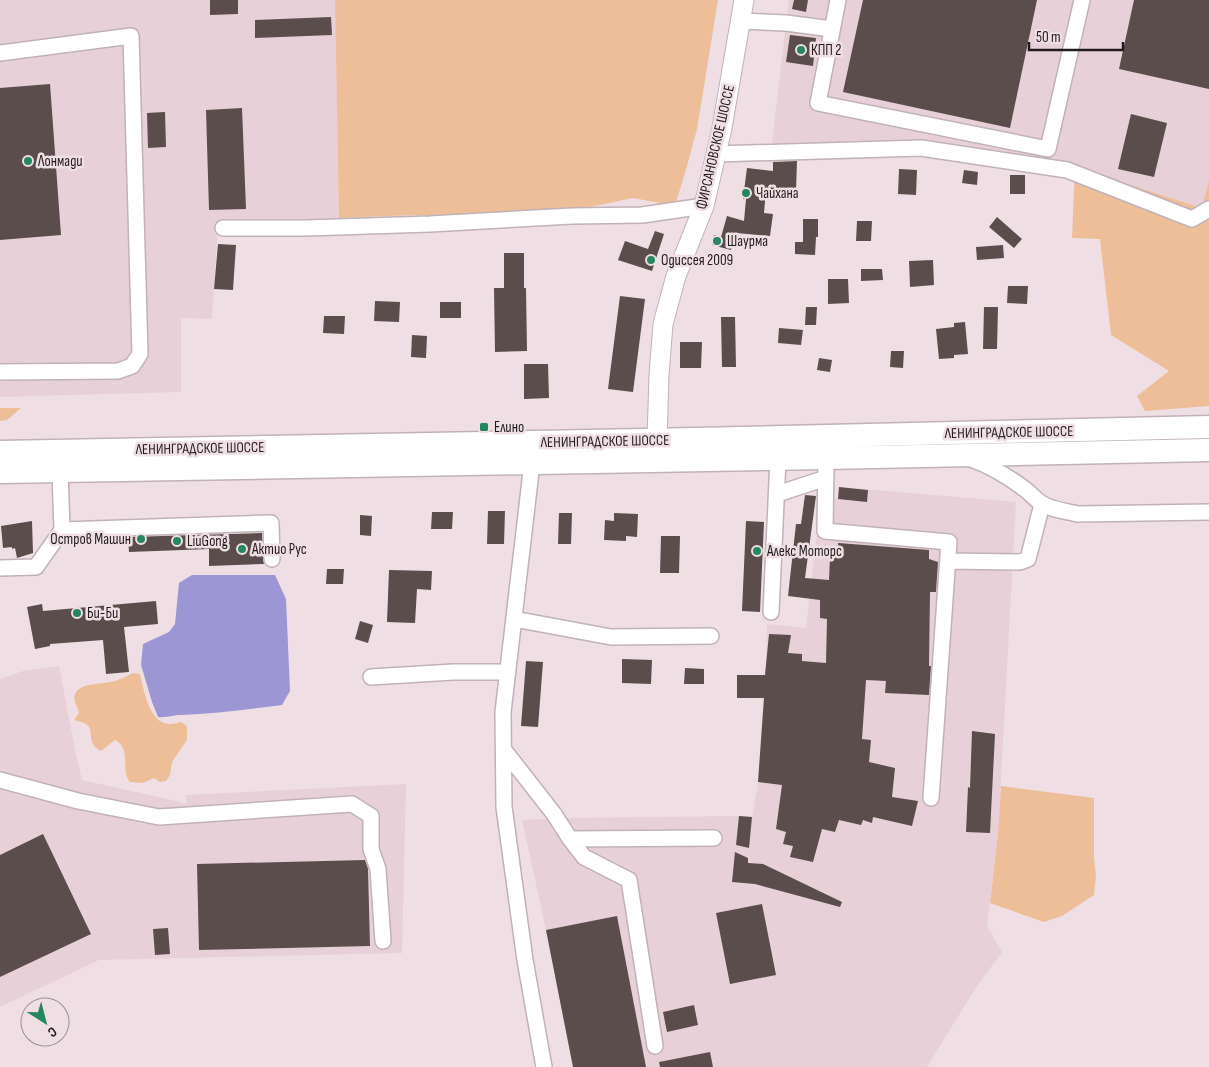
<svg xmlns="http://www.w3.org/2000/svg" width="1209" height="1067" viewBox="0 0 1209 1067" font-family="'Sofia Sans Condensed',sans-serif">
<style>
.built{fill:#e7d0d8}
.green{fill:#edbe97}
.water{fill:#9c97d4}
.building{fill:#5a4d4b}
.lines{fill:none;stroke-linecap:round;stroke-linejoin:round}
.minor-casing{stroke:#c1b2b7;stroke-width:18}
.major-casing{stroke:#c1b2b7;stroke-width:21}
.highway-casing{stroke:#c1b2b7;stroke-width:25}
.minor{stroke:#fff;stroke-width:15}
.major{stroke:#fff;stroke-width:19}
.highway{stroke:#fff;stroke-width:22}
.poi-dot{fill:#258761;stroke:#efdfe4;stroke-width:2}
.labels{text-anchor:middle;stroke-width:5;stroke-linejoin:round;paint-order:stroke}
.poi-label{font-size:15px;fill:#221c1e;stroke:#efdfe4;text-anchor:start}
.street-label{font-size:15px;fill:#221c1e;stroke:#efdfe4}
</style>
<rect width="100%" height="100%" fill="#efdfe4"/>
<path class="built" d="M0,0h335l4,218 -121,7 -6,94 -31,-1v74l-181,5z
M789,0h420v180l-6,28 -128,-41 -148,-25 -155,1 14,-120z
M839,487l177,15 -18,332 -11,92 15,26 -27,37 -48,78h-354l-27,-137 -24,-110 39,-2 178,-2 13,1 6,-35 8,-122 1,-36 39,4 15,-131 17,2z
M59,666l18,94 5,20 90,20 15,4 -1,-9 220,-11 -4,169 -303,7 -99,47v-328l23,-8z"/>
<path class="green" d="M335,0h383l-21,129 -10,37 -12,40 -42,-8 -38,8 -106,11 -76,-2 -74,3z
M1075,167l127,41 7,-28v226l-64,5 -8,-15 32,-25 -58,-36 -11,-96 -28,-1z
M0,408h21l-14,12 -7,1z
M133,673l7,1c4,16 9,49 29,50 4,0 9,-1 12,-2l6,4v14l-15,22 -2,13 -4,6 -6,1 -6,-4 -11,5 -13,-1c-10,-12 2,-34 -15,-42l-14,11c-17,-9 -5,-21 -15,-27 -3,-2 -8,-3 -12,-4l5,-7c-1,-4 -3,-8 -4,-11 -5,-21 28,-17 40,-21 6,-2 12,-5 18,-8z
M1001,786l93,12v59l2,19 -2,19 -32,21 -18,6 -54,-19 8,-69z"/>
<path class="water" d="M192,575h83l11,24 4,92 -8,14c-34,4 -67,9 -101,10 -9,0 -13,3 -23,2l-6,-15 -11,-37 2,-21 26,-12 6,-8 4,-41z"/>
<path class="building" d="M210,0h28v14l-28,1z
M794,0h14l-2,12 -14,-3z
M863,0h174l-27,128 -167,-36z
M1134,0h75v89l-90,-20z
M331,17l1,18 -77,3v-18z
M790,35l26,3 -3,28 -27,-4z
M50,84l11,151 -61,5v-152z
M242,108l4,101 -37,1 -3,-100z
M165,112l1,35 -18,1 -1,-35z
M1131,114l36,9 -13,54 -36,-8z
M797,161l-1,30 -30,-1 -2,23 9,1 -3,22 -34,-3 -5,17 -19,-5 2,-10 7,2 6,-21 17,5 2,-22h-3l4,-31 26,3v-9z
M899,169l18,1 -1,25 -18,-1z
M964,170l14,2 -1,13 -15,-2z
M1010,175h15v19h-15z
M997,217l25,22 -8,9 -25,-21z
M803,219h15v18h-2l-1,18 -20,-1v-12h8z
M857,221h15l-1,20h-15z
M655,231l9,3 -12,37 -34,-11 7,-19 23,8z
M218,244l18,1 -3,45 -19,-1z
M1003,245l1,13 -27,2 -1,-13z
M504,253h20v35h2l1,63 -32,1 -1,-64h10z
M933,260l1,25 -24,2 -1,-26z
M861,269h21l1,11 -22,1z
M828,279h20l1,24 -21,1z
M1008,286h20l-1,18 -20,-1z
M620,296l25,3 -12,93 -25,-3z
M375,301l25,1 -1,20 -25,-1z
M440,302h21v16h-21z
M806,307h11l-1,18h-11z
M984,307h14l-1,42h-14z
M324,316h21l-1,18 -21,-1z
M721,317h14l1,50h-14z
M965,322l3,32 -14,1v3l-15,1 -3,-30 18,-2v-4z
M779,328l24,2 -2,15 -23,-2z
M412,335l15,1 -1,22 -15,-1z
M680,342h22l-1,26h-21z
M891,351h13l-1,17 -13,-1z
M819,358l13,2 -2,12 -13,-2z
M524,364h24l1,34 -25,1z
M839,487l29,3 -1,12 -29,-3z
M805,495l11,1 -11,82 24,2 1,-23 9,-1 -1,-13 91,7v9l9,3 -2,30h-6l-1,74h2l-2,29 -44,-2 1,-12 -20,-1 -4,59 9,1 -2,22 26,6 -3,29 26,4 -6,25 -39,-9 -1,6 -9,-3 -2,5 -22,-5 -4,12 -13,-3 -9,33 -23,-5 3,-11 -10,-2 3,-12 -10,-3 6,-44 -24,-3 6,-84h-27v-23h28l4,-41 22,1 -3,18 14,1v7l24,2 1,-44 -7,-1v-18l-32,-4 8,-72h5z
M488,511h17l-1,33h-17z
M432,512h21l-1,17h-21z
M559,513h13l-1,31h-13z
M614,513l24,1 -1,23 -11,-1v5l-22,-1 1,-20 9,1z
M360,515l12,1 -1,20 -11,-1z
M32,521l1,32 -16,5 -2,-10 -3,1v-2l-9,1 -2,-22z
M746,521l18,1 -4,90 -18,-1z
M262,533l1,26 1,5 -55,2v-17l-80,3 -1,-15z
M661,536h19l-1,37h-19z
M327,569h17l-1,15h-17z
M389,570l43,1 -1,19 -14,-1 -2,34 -28,-1z
M156,601l2,23 -34,3 5,45 -23,2 -3,-34 -53,4v2l-15,3 -8,-42 15,-3 1,7z
M360,621l13,4 -5,18 -13,-4z
M622,659l30,1 -1,24 -29,-1z
M526,661l17,1 -5,65 -17,-1z
M685,668l19,1v15h-20z
M972,731l23,3 -5,99 -24,-1 2,-45 2,1z
M739,816l13,1 -3,31 -13,-3z
M43,834l48,100 -91,43v-122z
M735,852l13,6v5l15,1 79,38 -2,5 -85,-23 -23,-2z
M365,860l3,9 2,77 -171,4 -2,-86z
M762,904l14,71 -46,9 -14,-71z
M617,916l29,151h-73l-27,-137z
M168,928l2,26 -15,1 -2,-26z
M694,1005l4,20 -31,7 -4,-20z
M710,1052l3,15h-53l-1,-5z"/>
<g class="lines">
<g class="minor-casing">
<path id="minor" d="M838,0l-20,103 230,46 34,-149
M741,21l45,2 46,6
M0,53l131,-17 9,318 -8,12 -14,5 -118,1
M716,154l205,-6 146,22 125,49 17,-10
M223,228h83l124,-4 142,-8 70,-1 62,-9
M826,458l-1,73 124,11 -18,256
M968,458c21,7 41,19 58,32 5,4 9,9 15,13 10,7 25,8 37,11l131,-2
M532,463l-29,249 1,95 21,153 19,107
M777,494l49,-16
M62,530l209,-7 1,36
M948,561l72,1 8,-3 14,-55
M0,568l36,-1 26,-37 -2,-59
M771,612l7,-153
M514,619l97,18 100,-1
M371,677l82,-5h55
M504,750l50,64 16,25 144,-1
M0,780l78,21 81,16 193,-13 19,12v33l7,20 5,72
M570,839l14,18 45,23 26,166"/>
</g>
<g class="major-casing">
<path id="major" d="M657,439l2,-64 4,-51 13,-48 28,-70 18,-78 22,-128"/>
</g>
<g class="highway-casing">
<path id="highway" d="M0,452l696,-13 513,-12
M0,472l826,-14 383,-8"/>
</g>
<use href="#minor" class="minor"/>
<use href="#major" class="major"/>
<use href="#highway" class="highway"/>
</g>
<g class="poi-dot">
<circle cx="801" cy="50" r="5"/>
<circle cx="28" cy="161" r="5"/>
<circle cx="746" cy="193" r="5"/>
<circle cx="717" cy="241" r="5"/>
<circle cx="651" cy="260" r="5"/>
<rect x="479" y="422" width="10" height="10" rx="2.5"/>
<circle cx="141" cy="539" r="5"/>
<circle cx="177" cy="541" r="5"/>
<circle cx="242" cy="549" r="5"/>
<circle cx="757" cy="551" r="5"/>
<circle cx="77" cy="613" r="5"/>
</g>
<g class="labels">
<g class="poi-label">
<text x="811" y="55">КПП 2</text>
<text x="38" y="166">Лонмади</text>
<text x="756" y="198">Чайхана</text>
<text x="727" y="246">Шаурма</text>
<text x="661" y="265">Одиссея 2009</text>
<text x="494" y="432">Елино</text>
<text x="131" y="544" text-anchor="end">Остров Машин</text>
<text x="187" y="546">LiuGong</text>
<text x="252" y="554">Актио Рус</text>
<text x="767" y="556">Алекс Моторс</text>
<text x="87" y="618">Би-Би</text>
</g>
<g class="street-label">
<text transform="translate(715 147) rotate(-77)" y="5">ФИРСАНОВСКОЕ ШОССЕ</text>
<text transform="translate(1009 432) rotate(-1)" y="5">ЛЕНИНГРАДСКОЕ ШОССЕ</text>
<text transform="translate(605 441) rotate(-1)" y="5">ЛЕНИНГРАДСКОЕ ШОССЕ</text>
<text transform="translate(200 448) rotate(-1)" y="5">ЛЕНИНГРАДСКОЕ ШОССЕ</text>
</g>
</g>
<g transform="translate(45 1022) rotate(144)"><circle r="24" fill="#efdfe4" stroke="#9d9195"/>
<path d="M0-4L9 19L0 12L-9 19Z" fill="#258761"/>
<text y="-8" font-size="14" font-weight="bold" text-anchor="middle" fill="#221c1e">С</text>
</g>
<path d="M1029 42v8h94v-8" fill="none" stroke="#221c1e" stroke-width="2.5"/>
<text x="1036" y="42" font-size="15" fill="#221c1e" stroke="#efdfe4" stroke-width="4" paint-order="stroke">50 m</text>
</svg>
